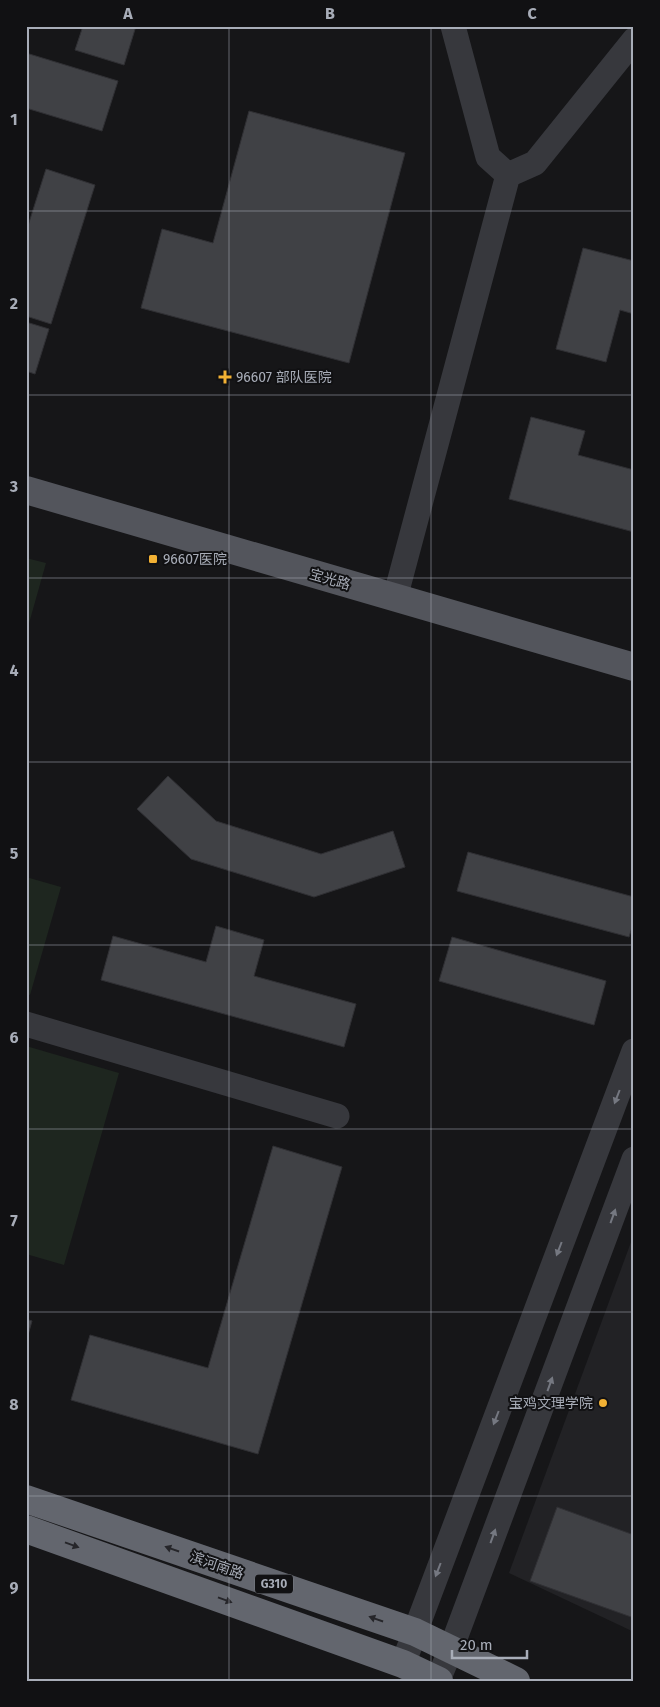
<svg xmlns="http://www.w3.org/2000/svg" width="660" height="1707" viewBox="0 0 660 1707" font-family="'Fira Sans','Noto Sans SC',sans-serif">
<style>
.built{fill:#222225}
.green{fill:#1e261f}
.building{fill:#404145;stroke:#303034}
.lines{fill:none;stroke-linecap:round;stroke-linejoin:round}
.minor{stroke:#37383d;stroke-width:25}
.major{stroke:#53555c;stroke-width:28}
.highway{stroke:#63666e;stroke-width:28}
.oneway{fill:#757881}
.oneway2{fill:#26262a}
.grid{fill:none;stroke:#a8adb8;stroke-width:1;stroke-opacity:0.55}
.poi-dot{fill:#f2b134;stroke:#111113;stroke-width:2}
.labels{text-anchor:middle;stroke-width:4;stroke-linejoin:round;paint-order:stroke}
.shield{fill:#111113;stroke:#7b7e86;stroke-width:1}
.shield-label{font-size:12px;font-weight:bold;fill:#a8adb8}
.poi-label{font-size:14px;fill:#a8adb8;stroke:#111113;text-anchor:start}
.street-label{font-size:14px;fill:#a8adb8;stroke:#111113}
.neatline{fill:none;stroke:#a8adb8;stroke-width:2}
.grid-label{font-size:16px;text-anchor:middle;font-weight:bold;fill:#a8adb8}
</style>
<rect width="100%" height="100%" fill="#161618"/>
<path class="built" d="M634,1234v398l-125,-59z"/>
<path class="green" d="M26,558l20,5 -20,71z
M26,877l35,10 -31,108 -4,-1z
M26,1046l93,27 -55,192 -38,-11z"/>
<path class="building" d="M83,26h53l-12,39 -49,-15z
M26,53l92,28 -16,50 -76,-23z
M249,111l156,42 -56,210 -208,-55 21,-79 51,14z
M46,169l49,16 -44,139 -25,-8v-84z
M583,248l51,13v53l-14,-4 -14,52 -50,-13z
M26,322l23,7 -14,45 -9,-3z
M531,417l54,14 -7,24 56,15v62l-125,-33z
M168,776l48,45 105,33 72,-23 12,36 -91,30 -123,-38 -54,-50z
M468,852l166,45v24l-5,16 -172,-46z
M216,926l48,14 -10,36 102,28 -12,43 -243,-67 12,-44 93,26z
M452,937l154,44 -12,44 -155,-44z
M273,1146l69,21 -84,287 -187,-54 19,-65 118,33z
M26,1319l6,2 -6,21z
M557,1507l77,28v83l-104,-37z"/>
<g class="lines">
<path class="minor" d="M453,26l35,131 20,18
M508,175l27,-12 99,-123
M395,598l113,-423
M26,1024l311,92
M403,1664l231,-613
M438,1680l13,-31 183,-490"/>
<path class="major" d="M26,490l608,177"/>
<path class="highway" d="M26,1499l389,133 101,49
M26,1529l377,135 36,17"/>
</g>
<defs><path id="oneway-solid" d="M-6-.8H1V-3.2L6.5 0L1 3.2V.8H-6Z" transform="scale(1.25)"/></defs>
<g class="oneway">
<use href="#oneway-solid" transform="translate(617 1097) rotate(111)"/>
<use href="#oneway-solid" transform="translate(613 1216) rotate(-70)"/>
<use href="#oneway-solid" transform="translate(559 1249) rotate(111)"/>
<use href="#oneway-solid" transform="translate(550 1384) rotate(-70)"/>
<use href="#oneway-solid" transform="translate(496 1418) rotate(111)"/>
<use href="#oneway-solid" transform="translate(493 1536) rotate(-70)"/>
<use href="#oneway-solid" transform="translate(438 1570) rotate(111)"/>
</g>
<g class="oneway2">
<use href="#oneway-solid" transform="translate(72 1545) rotate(20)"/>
<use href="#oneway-solid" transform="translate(172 1549) rotate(-161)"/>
<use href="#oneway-solid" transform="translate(225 1600) rotate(20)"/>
<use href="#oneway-solid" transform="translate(376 1619) rotate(-161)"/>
</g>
<path class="grid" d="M229,26v1655M431,26v1655M26,211h608M26,395h608M26,578h608M26,762h608M26,945h608M26,1129h608M26,1312h608M26,1496h608"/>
<g class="poi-dot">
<path d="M222.5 369.5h5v5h5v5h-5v5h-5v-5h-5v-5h5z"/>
<rect x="148" y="554" width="10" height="10" rx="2.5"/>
<circle cx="603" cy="1403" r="5"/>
</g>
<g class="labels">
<rect class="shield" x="255" y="1574.5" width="38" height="19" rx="4"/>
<g class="shield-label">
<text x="274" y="1588">G310</text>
</g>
<g class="poi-label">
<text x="236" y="382">96607 部队医院</text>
<text x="163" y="564">96607医院</text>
<text x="593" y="1408" text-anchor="end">宝鸡文理学院</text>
</g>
<g class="street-label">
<text transform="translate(330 579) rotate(16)" y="5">宝光路</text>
<text transform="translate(217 1565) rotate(19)" y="5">滨河南路</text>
</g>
</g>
<rect width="660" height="1707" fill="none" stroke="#111113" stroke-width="55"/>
<path d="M452 1650v8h75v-8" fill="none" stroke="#a8adb8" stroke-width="2.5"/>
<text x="460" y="1650" font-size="15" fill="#a8adb8" stroke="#111113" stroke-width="4" paint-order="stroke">20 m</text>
<rect x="28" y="28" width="604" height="1652" class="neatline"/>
<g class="grid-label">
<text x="128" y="19">A</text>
<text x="330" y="19">B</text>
<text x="532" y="19">C</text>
<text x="14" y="125">1</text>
<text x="14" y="309">2</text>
<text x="14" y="492">3</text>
<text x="14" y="676">4</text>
<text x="14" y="859">5</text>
<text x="14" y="1043">6</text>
<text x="14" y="1226">7</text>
<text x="14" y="1410">8</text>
<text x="14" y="1593">9</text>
</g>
</svg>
